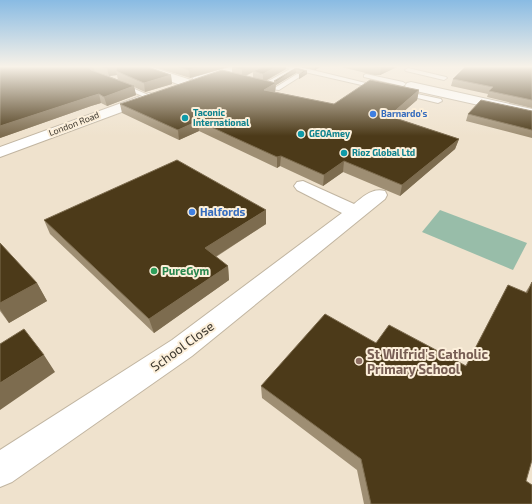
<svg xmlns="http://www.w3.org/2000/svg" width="532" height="504" viewBox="0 0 532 504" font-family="'Exo 2',sans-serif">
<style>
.green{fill:#98bda9}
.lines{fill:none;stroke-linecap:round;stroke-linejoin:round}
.service-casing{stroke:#c1b5a1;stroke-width:2}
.minor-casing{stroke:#c1b5a1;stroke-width:2}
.secondary-casing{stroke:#c1b5a1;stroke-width:2}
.service{fill:#fff;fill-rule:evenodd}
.minor{fill:#fff;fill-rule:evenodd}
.secondary{fill:#fff;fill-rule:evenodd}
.wall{fill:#9e8e73;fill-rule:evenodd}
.shaded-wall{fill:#7d6c4f}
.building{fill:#4c3a19;stroke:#7d6c4f}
.shop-dot{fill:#3f7fe0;stroke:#fcefda;stroke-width:1.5}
.culture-dot{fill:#0f9aa8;stroke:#fcefda;stroke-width:1.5}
.leisure-dot{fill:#2e9e5b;stroke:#fcefda;stroke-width:1.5}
.education-dot{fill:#8d6e63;stroke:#fcefda;stroke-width:1.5}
.labels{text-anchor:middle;stroke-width:4;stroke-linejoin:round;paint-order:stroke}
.far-culture-label{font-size:9px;font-weight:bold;fill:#0d838f;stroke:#fcefda;text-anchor:start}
.far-shop-label{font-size:9px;font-weight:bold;fill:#366cbe;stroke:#fcefda;text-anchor:start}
.far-street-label{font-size:9px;fill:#3c372e;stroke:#fcefda}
.shop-label{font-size:11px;font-weight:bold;fill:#366cbe;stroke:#fcefda;text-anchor:start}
.leisure-label{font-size:11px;font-weight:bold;fill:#27864d;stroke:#fcefda;text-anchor:start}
.near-street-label{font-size:13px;fill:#3c372e;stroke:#fcefda}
.near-education-label{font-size:13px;font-weight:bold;fill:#785e54;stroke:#fcefda;text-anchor:start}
</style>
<rect width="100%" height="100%" fill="#efe2cd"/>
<path class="green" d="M440,210l87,33 -14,27 -91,-38z"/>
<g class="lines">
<g class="service-casing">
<path id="service" d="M282,66h14l86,21 -3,2 -83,-19 -26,15 6,2 21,-13h4v2l-22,14 -15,-2 -11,-4 3,-2 7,2 27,-15z
M408,68l38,9 1,1 -3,2 -38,-9 -1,-1z
M366,74l37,8 3,2 -3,2 -39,-9v-2z
M119,84h4l30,13 -4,2 -2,-1 -28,-12z
M403,91l38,8 1,2 -4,2 -37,-9v-2z"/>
</g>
<g class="minor-casing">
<path id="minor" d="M134,66h14l43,14 2,3 -2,3h-8l-48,-18z
M411,82l121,27v8l-125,-28 -2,-3 2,-3z
M303,181l51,23c10,-8 18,-16 31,-13l2,4 -2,4 -193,157 -180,126 -12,5v-37l172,-110 170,-127 -45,-23 -3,-4 3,-4z"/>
</g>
<g class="secondary-casing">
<path id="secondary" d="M234,66h16l-2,2 -50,16 -4,-1 -2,-3 2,-3z
M149,93l5,1 1,3 -1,3 -154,57v-10z"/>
</g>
<use href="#service" class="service"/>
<use href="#minor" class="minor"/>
<use href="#secondary" class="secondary"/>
</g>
<path class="wall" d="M0,66h145l26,9 1,9 -27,8 -11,-5 2,8 -29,11 -6,-3 -10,3 -91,32zM117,75l1,5 6,2 -15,-6z
M151,66h80l-41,12z
M235,66h51v3l-20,12 8,2v-2l22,-13 11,3v3l-8,5 2,-5 -5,-1 -20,12 -1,7 59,12 85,-14 -2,10 -21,18 63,21 -4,10 -55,47 -57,-24 -20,14 -43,-20 -3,2 -78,-37 -20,9 -57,-27 -2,-9 112,-32v-5zM253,72v6l-7,-2z
M296,66h26l-7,4z
M337,66h62l-19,9h-6z
M532,66v42l-45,-11 1,-3 -37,-8 2,-7z
M532,111v27l-66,-17 2,-7z
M44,220l222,4 -50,33 12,9 1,14 -75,53 -104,-99z
M0,243l37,40 10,18 -38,22 -9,-12z
M532,282l-6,199 6,23h-168l-7,-34 -95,-72 -1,-12 115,-43 90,23 42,-81 17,8z"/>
<path class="shaded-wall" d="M92,66h1l2,7 -3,3 -3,-9z
M117,66l-1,5 1,4 -8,1 -2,-8z
M203,66h28l-41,12 -1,-8z
M249,66h18l-14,5v1l-11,5v-8z
M278,66h8v3l-23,13v-8z
M315,66h7l-7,4z
M384,66h15l-19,9 1,-8z
M296,69v4l-20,12v-3z
M307,71v3l-8,5v-4z
M171,75l1,9 -27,8 -1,-9z
M276,83l-1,9 -11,-2z
M134,86l2,9 -29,11 -3,-9z
M419,90l-2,10 -30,26 2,-10z
M99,94l2,9 -10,3 -91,32v-12l89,-29z
M198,121l1,10 -20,9 -1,-10z
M459,139l-4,10 -55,47 2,-11z
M281,156l-1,10 -3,2v-11z
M344,161l-1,11 -20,14 1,-11z
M266,210v14l-59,38 -2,-14z
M228,266l1,14 -75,53 -5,-14z
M37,283l10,18 -38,22 -9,-14v-6z
M44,355l11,17 -55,38v-27z"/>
<path class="building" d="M0,66h92l-3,1 2,3 43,16 -30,11 -5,-3 -10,3 -89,29z
M97,66h48l26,9 -27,8 -28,-12 1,-5 -10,2z
M176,66h27l-14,4z
M235,66h14l-7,3 -10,-2z
M265,66h13l-15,8 -10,-3z
M369,66h15l-3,1h-6z
M466,66h66v34l-43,-9 4,-4 -40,-8z
M296,68l11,3 -8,4 4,-4 -7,-2 -20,13 -2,-1z
M222,70l54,13 -12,7 70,14 36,-24 49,10 -30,26 70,23 -57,46 -58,-24 -20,14 -43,-19 -4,1 -79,-36 -20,9 -58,-26z
M481,100l51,11v19l-64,-16z
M177,160l89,50 -61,38 23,18 -79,53 -105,-99z
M0,243l37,40 -37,20z
M532,282v178l-6,21 6,4v19h-161l-10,-45 -100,-73 64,-72 51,29 13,-18 77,41 42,-81 19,8z
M24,329l20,26 -44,28v-39z"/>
<linearGradient id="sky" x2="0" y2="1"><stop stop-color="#89bbe3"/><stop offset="0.49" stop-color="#f8f2e8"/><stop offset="1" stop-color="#f8f2e8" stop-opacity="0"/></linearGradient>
<rect width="532" height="136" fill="url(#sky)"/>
<g class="shop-dot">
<circle cx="373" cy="114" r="4"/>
<circle cx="192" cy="212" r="4"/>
</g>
<g class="culture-dot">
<circle cx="185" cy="118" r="4"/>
<circle cx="301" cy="134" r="4"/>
<circle cx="344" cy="153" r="4"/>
</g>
<circle class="leisure-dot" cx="154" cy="271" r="4"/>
<circle class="education-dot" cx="359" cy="361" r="4"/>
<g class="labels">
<g class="far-culture-label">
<text x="193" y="116">Taconic<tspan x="193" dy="10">International</tspan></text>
<text x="309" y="137">GEOAmey</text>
<text x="352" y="156">Rioz Global Ltd</text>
</g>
<g class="far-shop-label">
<text x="381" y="117">Barnardo's</text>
</g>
<g class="far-street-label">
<text transform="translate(74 124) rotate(-21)" y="3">London Road</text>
</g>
<g class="shop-label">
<text x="200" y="216">Halfords</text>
</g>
<g class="leisure-label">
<text x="162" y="275">PureGym</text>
</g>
<g class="near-street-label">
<text transform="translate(182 346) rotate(-36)" y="5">School Close</text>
</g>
<g class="near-education-label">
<text x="367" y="359">St Wilfrid's Catholic<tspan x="367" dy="15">Primary School</tspan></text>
</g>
</g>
</svg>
